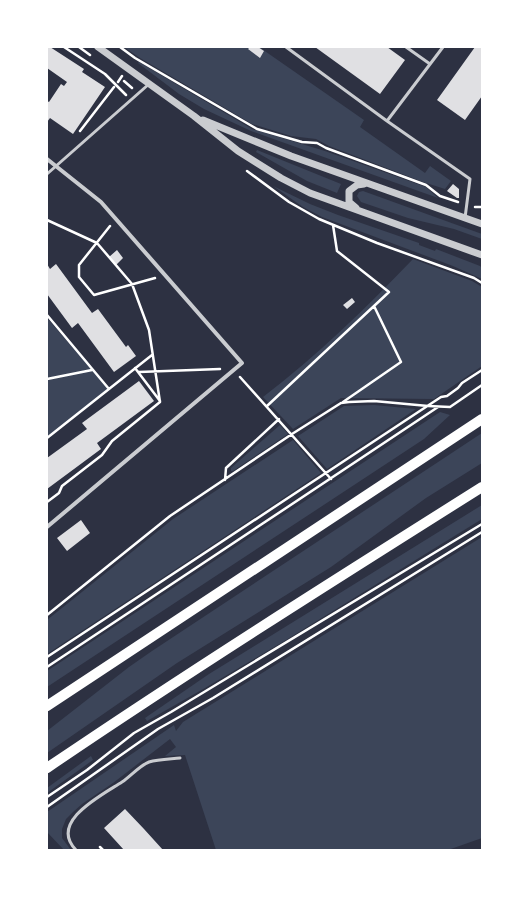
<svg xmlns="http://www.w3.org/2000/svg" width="529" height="897" viewBox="0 0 529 897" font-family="'PT Sans Narrow',sans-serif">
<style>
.green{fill:#3c4559}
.building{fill:#e0e0e3}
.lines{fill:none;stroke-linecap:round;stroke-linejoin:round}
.path{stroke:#fff;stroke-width:2.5}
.service{stroke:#caccd0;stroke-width:3}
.minor{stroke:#caccd0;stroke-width:4}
.tertiary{stroke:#caccd0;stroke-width:7}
.primary{stroke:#fff;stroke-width:10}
</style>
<rect width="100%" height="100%" fill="#2d3142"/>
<path class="green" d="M124,47h135l105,73 -4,7 65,46 5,-7 21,15 -6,8 -22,-7 -94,-36 -13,-7 -25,-3 -39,-12 -112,-66z
M139,62l113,67 73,22 101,36 12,11 -187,-67 -47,-22 -25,-15 -41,-31z
M257,150l84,34 -4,9 -30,-12 -51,-29z
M273,186l37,18 28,11 81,28v2l16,6 1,-2 44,17 2,2v11l-29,-13 -131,-49 -19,-10z
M363,191l119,43v5l-28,-10 -46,-11 -47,-16 -4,-6 2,-4z
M413,259l59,22 10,6v79l-48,33 -93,-1 -48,31 -30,-32c54,-41 103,-89 150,-138z
M47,318l62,71 -62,48z
M374,405l42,4 -89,60 -29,-33 46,-30z
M440,412l10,3 -26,24 -377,248v-16z
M280,425l8,9 -55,37h-2v-3z
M482,433v30l-56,35 -95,69 -154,96 -130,90v-22l82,-64 23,-16z
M293,440l28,33 -274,181v-34l126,-101z
M482,505v14l-196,121 -81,48 -58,33 -2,-3 64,-44z
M482,537v301l-34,12h-232l-31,-95 -20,1 11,-9 -6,-8 -57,44 -31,21 -9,8 -7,7 -4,10v9l9,12h-7l-17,-18v-20l127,-87 2,6 7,-9z
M91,756l2,4 -46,33v-5z"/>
<path class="building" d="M47,47h3l34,22 -2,3 23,15 -32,47 -23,-16 -3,4v-21l2,1 12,-18 3,2 3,-4 -20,-14z
M250,47h8l6,4 -4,7 -12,-9z
M315,47h72l18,13 -25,34z
M475,47l7,1v48l-17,24 -28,-20z
M453,184l6,5v9h-2l-10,-7z
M117,250l6,8 -7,7 -7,-8z
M47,264l3,5 6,-5 36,49 6,-4 28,38 2,-2 8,11 -22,16 -36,-49 -6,5 -25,-34z
M352,298l3,4 -8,7 -4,-4z
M139,381l15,20 -57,42 4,6 -54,40v-31l40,-29 -5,-6z
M81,520l9,13 -23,18 -10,-13z
M125,809l19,20 19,21h-39l-20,-22z"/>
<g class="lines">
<path class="path" d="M64,47l41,27 21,21
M79,47l11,8
M120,47l15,11 122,71 45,13 15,1 9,5 100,37 14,11 18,6
M124,81l8,7
M118,82l4,-6
M80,131l34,-44
M247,171l42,31 30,17 58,24 97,35 8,5
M475,207h7
M47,220l50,23 35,41 17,46 11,72 -48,39 -10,14 -40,31 -3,7 -12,9
M110,226l-31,39v12l15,18 61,-17
M47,315l62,74
M135,368l25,33
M139,372l81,-3
M240,377l91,102
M47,379l45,-9
M343,402l58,-40 -27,-56
M267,406l122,-114 -52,-41 -4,-26
M47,438l105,-83
M225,480l1,-12 53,-49
M47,615l123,-99 122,-82 49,-31 8,-1 25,-1 54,5 22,1 32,-22
M47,657l394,-260 6,-1 11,-8 4,-5 20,-13
M47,667l391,-260
M47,797l40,-27 47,-37 37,-21 311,-188
M47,807l111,-78 55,-31 269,-166
M100,847l3,3"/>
<path class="service" d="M286,47l101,74 83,58 -5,39
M406,47l24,17
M387,121l56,-74
M47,174l102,-90
M76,850c-28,-28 26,-55 46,-68 9,-6 17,-16 27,-20 9,-3 22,-3 31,-4"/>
<path class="minor" d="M47,159l54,43 141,161 -195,164"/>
<path class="tertiary" d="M98,47l96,69 44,35 43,27 29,15 172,62
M203,120l88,36 191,68
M356,208l-7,-6v-11l8,-6 7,-1"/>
<path class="primary" d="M47,706l435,-287
M47,768c143,-97 289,-189 435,-281"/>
</g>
<rect width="529" height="897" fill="none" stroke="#ffffff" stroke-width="96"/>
</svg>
